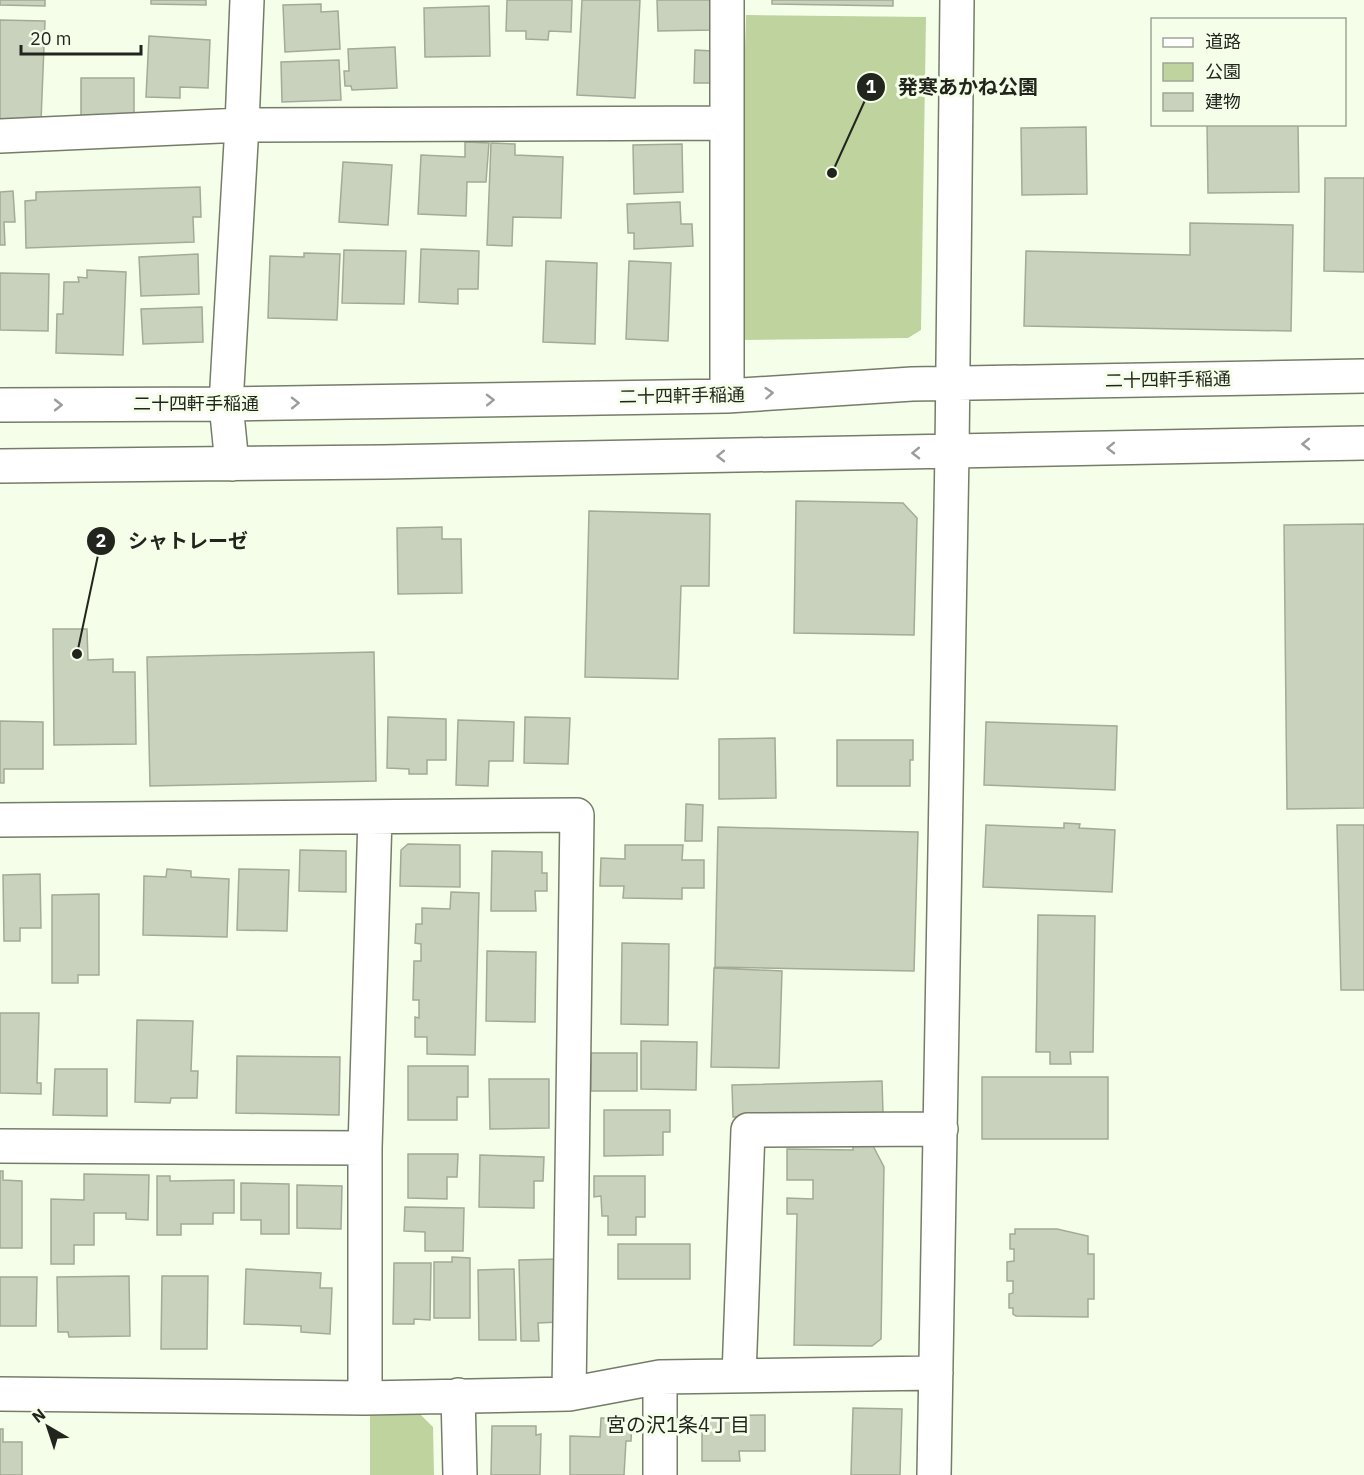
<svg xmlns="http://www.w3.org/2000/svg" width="1364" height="1475" viewBox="0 0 1364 1475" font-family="'IBM Plex Sans','Noto Sans JP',sans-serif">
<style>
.green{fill:#bed39e}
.building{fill:#c9d2bd;stroke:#a3ab97;stroke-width:1.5}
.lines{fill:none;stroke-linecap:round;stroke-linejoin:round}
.minor-casing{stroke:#757d6a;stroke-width:36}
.minor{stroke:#fff;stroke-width:33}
.oneway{stroke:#9c9d9a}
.labels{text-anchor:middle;stroke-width:6;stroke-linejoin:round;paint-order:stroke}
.street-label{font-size:18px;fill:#22251e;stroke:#f5fee8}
.neighbourhood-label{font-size:20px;fill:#22251e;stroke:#f5fee8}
.leader{fill:none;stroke:#22251e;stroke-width:2}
.callout-dot{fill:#22251e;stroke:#f5fee8;stroke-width:2}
.mark-label{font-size:18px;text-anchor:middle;font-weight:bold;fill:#fff}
.callout-label{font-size:20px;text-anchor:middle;font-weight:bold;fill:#22251e;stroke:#f5fee8;stroke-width:6;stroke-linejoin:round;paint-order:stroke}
</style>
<rect width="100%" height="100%" fill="#f5fee8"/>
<path class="green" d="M746,15l180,2 -5,313 -13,8 -172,2z
M419,1413l14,14 1,48h-64v-61z"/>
<path class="building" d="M0,0h45v6l-45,-1z
M151,0h55v5l-55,-1z
M507,0h65l-1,32 -22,-1 -1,9 -22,-1v-8h-20z
M582,0h58l-5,98 -58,-3z
M657,0h55l1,30 -55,1z
M772,0h121v6l-121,-2z
M321,4v8l17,-1 2,38 -55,3 -2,-47z
M489,6l1,50 -65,1 -1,-49z
M0,20l45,1 -4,100 -41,-1z
M149,36l61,4 -2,48 -28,-1v11l-34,-1z
M395,47l2,41 -45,2 -1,-4h-6l-1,-15h5l-1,-22z
M695,50l18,1 -1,32h-18z
M339,60l2,40 -59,2 -1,-40z
M81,78h53v39l-53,1z
M1207,124h91l1,68 -91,1z
M1086,127l1,67 -65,1 -1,-67z
M465,142l24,1 -3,39h-19l-1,34 -48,-2 3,-59 44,2z
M491,143l24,1v11l48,2 -2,61 -48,-1 -1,29 -25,-1z
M682,144l1,48 -49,2 -1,-49z
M343,162l49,3 -4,60 -49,-3z
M1325,178h39v94l-40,-1z
M200,187l1,30h-8l1,25 -168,6 -1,-47 11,-1v-8z
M13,191l2,31h-11l1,23h-5v-53z
M680,202l1,22h11l1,22 -59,3v-16h-6l-1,-29z
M1190,223l103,2 -2,106 -267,-5 2,-75 164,4z
M421,249l58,2 -1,38h-20v15l-39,-2z
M344,250l62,1 -2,53 -62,-1z
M304,253l36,1 -3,66 -69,-2 2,-62 34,1z
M198,254l1,40 -58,2 -2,-39z
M546,261l51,2 -2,81 -52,-2z
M629,261l42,2 -3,78 -42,-2z
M87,270l39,2 -3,83 -67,-2 1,-39h6l1,-32h15l-1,-5 9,1z
M0,273l49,1 -1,57 -48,-1z
M202,307l1,35 -60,2 -2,-35z
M796,501l107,2 14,15 -3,117 -120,-2z
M589,511l121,3 -1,72h-28l-3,93 -93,-2z
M1364,524v284l-77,1 -3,-284z
M442,527v12h19l1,54 -64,1 -1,-66z
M53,629h34l1,31 25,-1v13h22l1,72 -82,1z
M374,652l2,129 -226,5 -3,-129z
M388,717l58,2v41h-19v14h-18v-5l-22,-1z
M525,717l45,1 -2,46 -44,-1z
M458,720l56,2 -1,39h-24l-1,25 -32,-1z
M0,721l43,1v47h-39v14h-4z
M986,722l131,4 -2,64 -131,-5z
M775,738l1,60 -57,1v-60z
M837,740h76v20h-3v26h-73z
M686,804l17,1 -1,36h-17z
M1064,823l16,1 -1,4 36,2 -3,62 -129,-5 3,-62 78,3z
M1337,825h27v165h-23z
M718,827l200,5 -4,139 -199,-4z
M408,844l52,1v42l-60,-1 1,-36z
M625,845h58l-1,15h22v28h-22v11l-59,-1 1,-12h-24l1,-28 24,1z
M300,850l46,1v41l-47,-1z
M492,851l50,1v21h5v18h-12l1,20h-45z
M167,869l24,2v6l38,2 -2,58 -84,-2 1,-59 22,1z
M239,869l50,1 -2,61 -50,-1z
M40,874l1,54h-21v13h-16l-1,-66z
M451,892l28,1 -4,162 -48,-1v-17h-12v-20l4,1v-18h-6l1,-39h7v-17l-6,-1 1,-19h6v-16l28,1z
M99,894v81h-21v8h-26v-88z
M1038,915l57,1 -2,136h-23l1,12h-21v-12h-14z
M622,943l47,1 -1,81 -47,-1z
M487,951l49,1 -1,70 -49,-1z
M714,968l68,3 -3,97 -68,-1z
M0,1013h39l-2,70h4v11l-41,-1z
M137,1020l56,1 -2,50h7l-1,27h-26l-1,5 -35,-1z
M641,1041l56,1 -1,48 -55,-1z
M591,1053h46v38h-46z
M237,1056l103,1 -1,58 -103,-2z
M408,1066h60v31h-11v23h-49z
M55,1069h52v47l-54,-1z
M982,1077h126v62h-126z
M489,1079h60v49l-59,1z
M882,1081l1,32 -150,4 -1,-32z
M604,1110h66v22h-7v23l-59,1z
M853,1144h19l12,23 -3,172 -9,7 -78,-1 3,-131h-10v-16l26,1v-19h-26v-31l66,1z
M408,1154h50l-1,23h-10v22l-39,-1z
M480,1155l64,2 -1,24h-9v27l-55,-1z
M0,1171h3v9l19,1v67h-22z
M84,1174l65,1 -1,45 -22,-1v-6h-32v32h-20v19h-23v-65l33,1z
M157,1176h13v5l64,-1v33h-21v11h-32v11h-24z
M594,1176h51v41h-9v18h-28v-19h-6l-1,-20 -7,1z
M241,1183l48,1v50h-28v-14h-20z
M297,1185l45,1 -1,43 -44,-1z
M405,1207l59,1 -1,43h-38v-19l-21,-1z
M1015,1229h42l31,7v18h6v45h-6v18l-72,-1 -3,-2v-6h-4v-14l4,-1v-12h-6v-19l7,-1v-12h-4v-15h5z
M618,1244h72v35h-72z
M452,1257l18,1v60h-36v-56h18z
M558,1259l1,63 -21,1 1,18h-18l-2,-81z
M394,1263h37l-1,57 -16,-1v5h-21z
M246,1269l75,4 -1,15h12l-2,46 -29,-2v-6l-57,-2z
M514,1269l2,71h-37l-1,-70z
M129,1276l1,60 -61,1 -1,-5h-10l-1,-55z
M162,1276h46l-1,73h-46z
M0,1277h37l-1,49h-36z
M853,1408l49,1 -2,66h-49z
M765,1415v36h-26l1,10h-38v-45z
M601,1418l31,1 -1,22h-5l-2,34h-54v-39l30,1z
M492,1426h44v9l5,-1 -1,41h-49z
M0,1429h3v13h19v33h-22z"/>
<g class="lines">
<g class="minor-casing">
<path id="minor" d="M727,0v396
M0,136l242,-11 485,-2
M0,405l226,-1 501,-8 185,-12 452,-8
M232,464l-6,-60 16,-279 5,-125
M0,466l383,-4 981,-19
M0,820l577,-5 -8,579
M0,1146l365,2
M739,1376l9,-246 193,-1
M660,1377v98
M0,1394l365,4 204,-4 91,-17 276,-4
M458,1395l2,80
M365,1398v-250l10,-331
M934,1475l18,-1023 5,-452"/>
</g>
<use href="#minor" class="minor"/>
</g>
<defs><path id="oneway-chevron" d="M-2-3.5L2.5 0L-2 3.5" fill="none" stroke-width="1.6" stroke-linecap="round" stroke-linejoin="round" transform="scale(1.5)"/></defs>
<g class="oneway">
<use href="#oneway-chevron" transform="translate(769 393) rotate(-4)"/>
<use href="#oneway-chevron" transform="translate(490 400) rotate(-1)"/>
<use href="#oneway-chevron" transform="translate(295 403) rotate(-1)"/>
<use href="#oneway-chevron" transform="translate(58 405)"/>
<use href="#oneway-chevron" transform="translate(1306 444) rotate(179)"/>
<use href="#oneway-chevron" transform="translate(1111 448) rotate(179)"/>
<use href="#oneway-chevron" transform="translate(916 453) rotate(179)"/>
<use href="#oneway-chevron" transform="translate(721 456) rotate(179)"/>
</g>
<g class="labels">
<g class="street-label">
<text transform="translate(1168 380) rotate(-1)" y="6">二十四軒手稲通</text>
<text transform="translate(682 396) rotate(-1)" y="6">二十四軒手稲通</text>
<text x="196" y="410">二十四軒手稲通</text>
</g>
<g class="neighbourhood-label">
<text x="678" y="1432">宮の沢1条4丁目</text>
</g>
</g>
<path class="leader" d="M832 173L871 87M77 654L101 541"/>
<g class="callout-dot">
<circle cx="832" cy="173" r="6"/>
<circle cx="77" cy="654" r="6"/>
<circle cx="871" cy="87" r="15"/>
<circle cx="101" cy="541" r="15"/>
</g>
<g class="mark-label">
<text x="871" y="93">1</text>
<text x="101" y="547">2</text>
</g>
<g class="callout-label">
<text x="968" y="94">発寒あかね公園</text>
<text x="188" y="548">シャトレーゼ</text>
</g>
<rect x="1151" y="18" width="195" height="108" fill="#f5fee8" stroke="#a1a797" stroke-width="1.5"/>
<rect x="1163" y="38" width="30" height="9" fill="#ffffff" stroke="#a1a797" stroke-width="1.5"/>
<text x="1205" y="48" font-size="18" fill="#22251e">道路</text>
<rect x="1163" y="63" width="30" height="18" fill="#bed39e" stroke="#a1a797" stroke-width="1.5"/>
<text x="1205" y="78" font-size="18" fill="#22251e">公園</text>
<rect x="1163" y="93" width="30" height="18" fill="#c9d2bd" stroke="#a1a797" stroke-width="1.5"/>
<text x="1205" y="108" font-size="18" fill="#22251e">建物</text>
<g transform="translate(48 1427) rotate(321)" stroke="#f5fee8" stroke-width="4.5" paint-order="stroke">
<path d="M0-4.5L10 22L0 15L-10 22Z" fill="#22251e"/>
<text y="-9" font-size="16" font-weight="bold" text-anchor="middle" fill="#22251e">N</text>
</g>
<path d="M21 45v9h120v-9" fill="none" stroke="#22251e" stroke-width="3"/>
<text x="30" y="45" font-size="18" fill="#22251e" stroke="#f5fee8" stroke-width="4.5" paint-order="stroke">20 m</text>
</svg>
